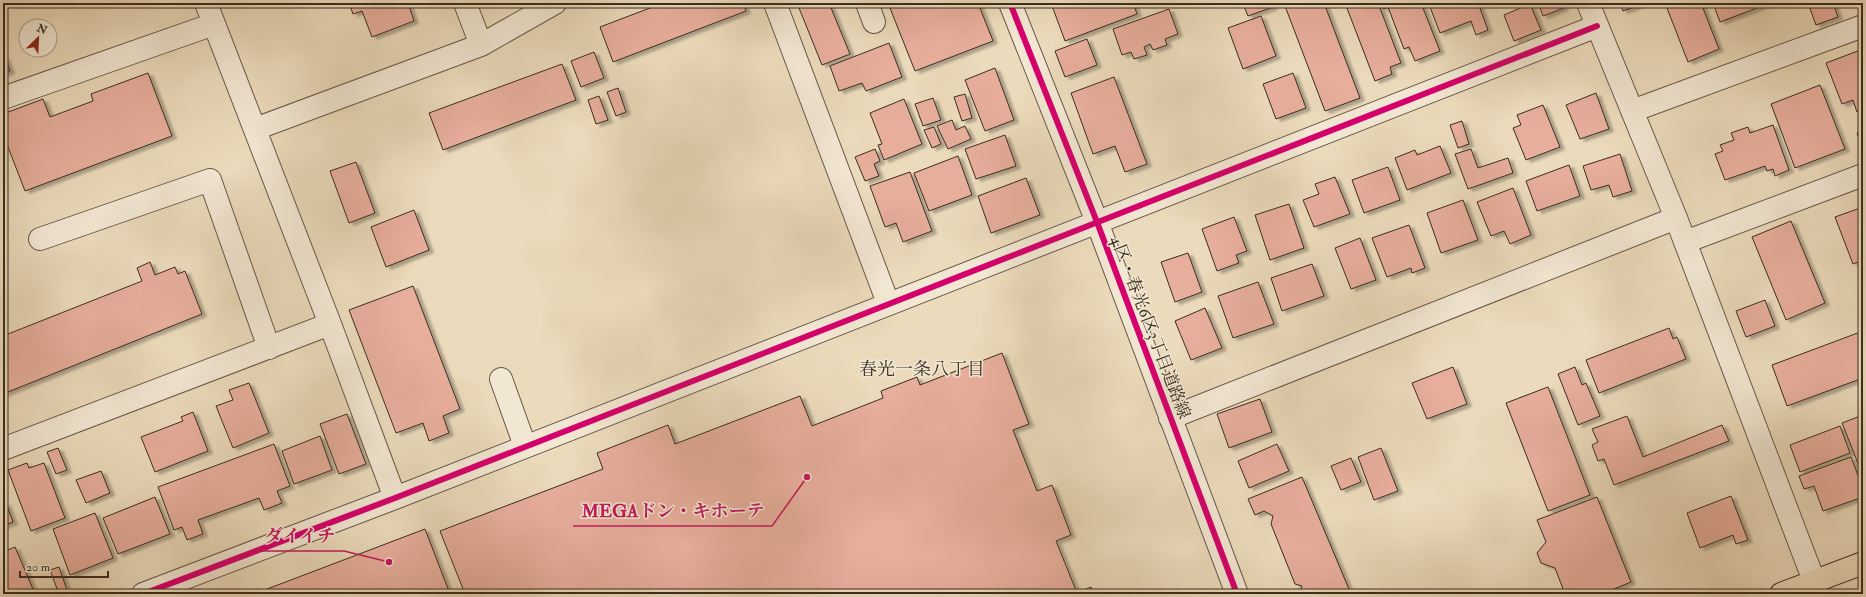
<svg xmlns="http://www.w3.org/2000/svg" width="1866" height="597" viewBox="0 0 1866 597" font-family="'IM FELL Double Pica','Noto Serif JP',serif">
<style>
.building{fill:#e7ae9c;stroke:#392d1f;filter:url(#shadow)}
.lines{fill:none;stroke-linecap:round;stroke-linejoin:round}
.minor-casing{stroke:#665846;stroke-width:24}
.highway-casing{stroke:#392d1f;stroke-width:24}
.minor{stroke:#f2e7d3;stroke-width:22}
.highway{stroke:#ebdabb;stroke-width:22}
.cycleway-casing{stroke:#f2e7d3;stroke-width:8}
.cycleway{stroke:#d6006c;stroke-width:6}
.labels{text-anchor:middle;stroke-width:3;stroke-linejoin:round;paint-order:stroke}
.street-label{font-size:17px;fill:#392d1f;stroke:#f2e7d3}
.neighbourhood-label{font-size:18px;fill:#392d1f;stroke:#f2e7d3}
.leader{fill:none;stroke:#c2185b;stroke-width:1.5}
.callout-dot{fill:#c2185b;stroke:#f2e7d3;stroke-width:1.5}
.callout-label{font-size:18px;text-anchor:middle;font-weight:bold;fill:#c2185b;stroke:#f2e7d3;stroke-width:3;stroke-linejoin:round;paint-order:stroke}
</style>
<defs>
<filter id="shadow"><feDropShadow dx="4.5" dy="2.5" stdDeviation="1" flood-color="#0004"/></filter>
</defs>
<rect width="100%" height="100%" fill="#ebdabb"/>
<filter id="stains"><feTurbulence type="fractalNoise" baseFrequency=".005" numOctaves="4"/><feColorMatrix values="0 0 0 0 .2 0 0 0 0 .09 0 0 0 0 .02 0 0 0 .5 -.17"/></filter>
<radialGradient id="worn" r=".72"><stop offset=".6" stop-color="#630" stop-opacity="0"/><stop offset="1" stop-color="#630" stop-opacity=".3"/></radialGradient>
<path class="building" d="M349,3h59l6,18 -42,16 -10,-26 -9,3z
M663,3h80l3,8 -133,51 -13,-35z
M811,3h18l21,51 -28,11 -23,-57z
M888,3h90l15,38 -78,30z
M1051,3h82l4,11 -72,27z
M1247,3h25l1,4 -25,9 -5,-12z
M1293,3h31l36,95 -35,13 -40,-105z
M1345,3h33l23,60 -11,4 2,7 -17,7z
M1381,3h40l19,48 -25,10 -6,-14 -5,2 -16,-42 -4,2z
M1439,3h39l10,27 -12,5 -5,-14 -31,12 -10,-26z
M1538,3h24l2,5 -21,8z
M1620,3h21l1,1 -19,7z
M1665,3h36l18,46 -31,13z
M1713,3h57l-50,19z
M1808,3h25l5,14 -22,8z
M1530,4l11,26 -27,11 -10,-26z
M1169,9l9,25 -13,5 2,6 -14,5 -3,-6 -6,3 3,8 -13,4 -3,-7 -9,3 -9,-26z
M1261,16l15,40 -33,13 -15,-41z
M1087,39l10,26 -32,12 -10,-26z
M889,43l13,34 -36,14 -4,-8 -23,8 -9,-25z
M1863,49v60l-6,3 -4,-12 -11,4 -16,-41z
M594,52l10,26 -23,9 -10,-26z
M5,57l5,14 -7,3v-16z
M562,64l14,36 -133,50 -14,-37z
M995,68l19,52 -29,11 -20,-51z
M148,73l24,63 -147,55 -22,-57v-20l40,-15 7,18 43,-16 -2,-7z
M1293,73l13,35 -30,11 -13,-35z
M1114,77l33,87 -22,8 -10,-26 -22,8 -22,-61z
M1820,85l25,64 -50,19 -24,-64z
M618,88l8,24 -10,4 -9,-24z
M1596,93l13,36 -29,10 -14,-34z
M965,94l7,24 -10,3 -8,-24z
M599,96l9,24 -12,4 -8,-24z
M933,98l8,22 -18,6 -8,-22z
M904,99l18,45 -38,16 -6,-15 4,-1 -12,-31z
M1543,105l17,42 -34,13 -13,-32 8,-3 -4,-10z
M952,120l4,10 9,-4 6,13 -23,10 -11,-23z
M1462,121l7,23 -11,4 -8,-23z
M1773,125l16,45 -14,6 -2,-7 -6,2 -2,-5 -40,14 -10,-26 8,-3 -3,-6 14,-5 -3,-7 17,-6 2,6z
M934,127l7,17 -9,4 -8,-18z
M1863,131v19l-6,-17z
M1005,135l11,31 -40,13 -11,-30z
M1440,146l11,27 -44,17 -12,-32 20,-8 2,5z
M875,149l5,12 -6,3 5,12 -14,5 -10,-24z
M1471,149l7,19 30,-10 5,15 -45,16 -13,-35z
M1620,154l12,37 -19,6 -4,-12 -18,5 -8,-24z
M958,156l14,39 -43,16 -15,-38z
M356,162l19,51 -26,10 -19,-52z
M1569,165l11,31 -43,15 -11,-30z
M1388,167l12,33 -36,13 -12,-33z
M910,172l22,59 -29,11 -7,-19 -11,4 -15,-41z
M1335,177l15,37 -36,13 -11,-27 16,-6 -4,-10z
M1026,178l14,37 -49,18 -13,-37z
M1513,188l18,47 -21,9 -6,-13 -13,5 -14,-34z
M1463,200l15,40 -37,13 -14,-40z
M1289,204l15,44 -34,12 -15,-45z
M1863,207v53l-10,4 -18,-47z
M414,210l15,40 -43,17 -15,-40z
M1234,217l13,34 -11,4 3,8 -22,8 -15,-42z
M1791,221l34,82 -39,17 -34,-83z
M1409,225l16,43 -13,5 -1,-5 -24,9 -15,-39z
M1360,238l16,42 -25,9 -16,-41z
M1188,253l14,39 -27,10 -14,-40z
M150,262l5,13 20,-8 3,7 7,-3 17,43 -199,80v-58l139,-55 -5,-13z
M1312,264l12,32 -42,15 -11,-33z
M1258,282l16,42 -41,14 -15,-42z
M413,286l47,123 -17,7 6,17 -20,8 -6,-18 -27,10 -47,-123z
M1765,300l10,26 -29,11 -10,-26z
M1205,308l17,40 -31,12 -16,-39z
M1669,328l4,11 4,-2 9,22 -87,34 -13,-33z
M1863,331v47l-76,28 -15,-41z
M1002,353l27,71 -16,6 24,61 15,-6 19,50 -15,6 21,52 14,-6 3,7h-629l-25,-63 163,-62 -6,-16 71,-28 7,19 125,-48 12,30 71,-28 -2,-7 36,-14 3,8z
M1453,367l14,37 -40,15 -15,-36z
M1575,367l7,18 4,-2 14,33 -22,9 -20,-51z
M249,383l20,50 -36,15 -17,-42 17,-6 -4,-10z
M1548,387l42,108 -42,16 -42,-108z
M1260,399l12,33 -43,16 -12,-34z
M193,412l15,39 -53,21 -14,-35 42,-16 -2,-4z
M347,414l19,50 -27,10 -19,-50z
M1863,415v61l-21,-53z
M1627,416l16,41 79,-32 7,16 -115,44 -10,-26 -6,2 -6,-16 6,-3 -6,-13z
M1840,426l10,27 -50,19 -10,-27z
M320,436l12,34 -38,14 -12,-33z
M274,444l16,42 -13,5 5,12 -18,7 -5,-12 -61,22 5,14 -16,6 -5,-13 -8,3 -16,-43z
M1277,444l12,27 -40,17 -11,-27z
M58,448l9,22 -11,4 -9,-22z
M1381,448l17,43 -24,9 -16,-43z
M1851,457l12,32v8l-40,14 -9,-25 -10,3 -5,-13z
M1351,458l10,24 -20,8 -10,-24z
M27,463l2,5 15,-5 21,55 -34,13 -23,-61z
M101,471l9,22 -24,10 -10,-23z
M1302,477l49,117h-52l3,-8 -7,-2 -24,-60 2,-8 -9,-5 -9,4 -7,-16z
M1731,496l17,44 -12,4 -3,-9 -33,13 -13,-35z
M155,497l15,37 -52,20 -15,-36z
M1597,497l34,85 -29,12h-37l-10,-26 -14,-5 -4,-10 9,-11 -9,-22z
M6,503l7,19 -10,4v-22z
M95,513l18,45 -43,17 -17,-46z
M425,529l25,65h-196z
M15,547l20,47h-32v-42z
M59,567l9,26 -3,1h-6l-9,-24z"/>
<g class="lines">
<g class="minor-casing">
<path id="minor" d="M206,3l124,321 65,174
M465,3l16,42
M775,3l113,300
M867,3l7,19
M1010,3l87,219 140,372
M1588,3l88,215 138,363
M3,98l211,-74
M1632,111l231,-85
M255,129l226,-84 74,-42
M40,239l170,-59 59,168
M1685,242l178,-67
M501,379l24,67
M1170,418l506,-200
M3,449l327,-125
M143,594l252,-96 1202,-472"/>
</g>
<g class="highway-casing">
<path id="highway" d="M1781,594l82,-31"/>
</g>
<use href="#minor" class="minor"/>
<use href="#highway" class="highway"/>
<g class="cycleway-casing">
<path id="cycleway" d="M1010,3l87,219 140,372
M143,594l252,-96 1202,-472"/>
</g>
<use href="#cycleway" class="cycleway"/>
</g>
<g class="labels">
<g class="street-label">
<text transform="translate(1151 327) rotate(69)" y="6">4区・春光6区3丁目道路線</text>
</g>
<g class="neighbourhood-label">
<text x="922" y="375">春光一条八丁目</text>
</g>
</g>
<path class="leader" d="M807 477L772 526H573M389 562L344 551H256"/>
<g class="callout-dot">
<circle cx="807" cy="477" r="4"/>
<circle cx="389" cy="562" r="4"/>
</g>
<g class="callout-label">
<text x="673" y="517">MEGAドン・キホーテ</text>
<text x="300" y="542">ダイイチ</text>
</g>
<rect width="1866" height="597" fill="none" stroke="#ebdabb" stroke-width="16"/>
<rect x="4" y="4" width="1858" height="589" fill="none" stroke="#392d1f" stroke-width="2"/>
<rect x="8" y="8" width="1850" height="581" fill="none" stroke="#392d1f"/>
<g transform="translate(38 38) rotate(24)"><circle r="19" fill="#f2e7d3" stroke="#a89d8b"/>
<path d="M0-3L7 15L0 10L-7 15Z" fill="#8f2418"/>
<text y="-6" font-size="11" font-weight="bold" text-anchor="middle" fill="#392d1f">N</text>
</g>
<path d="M20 571v6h88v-6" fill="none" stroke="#392d1f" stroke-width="2"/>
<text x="26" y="571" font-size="12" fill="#392d1f" stroke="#f2e7d3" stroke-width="3" paint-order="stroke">20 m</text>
<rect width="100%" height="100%" filter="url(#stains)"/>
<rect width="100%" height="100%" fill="url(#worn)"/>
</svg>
